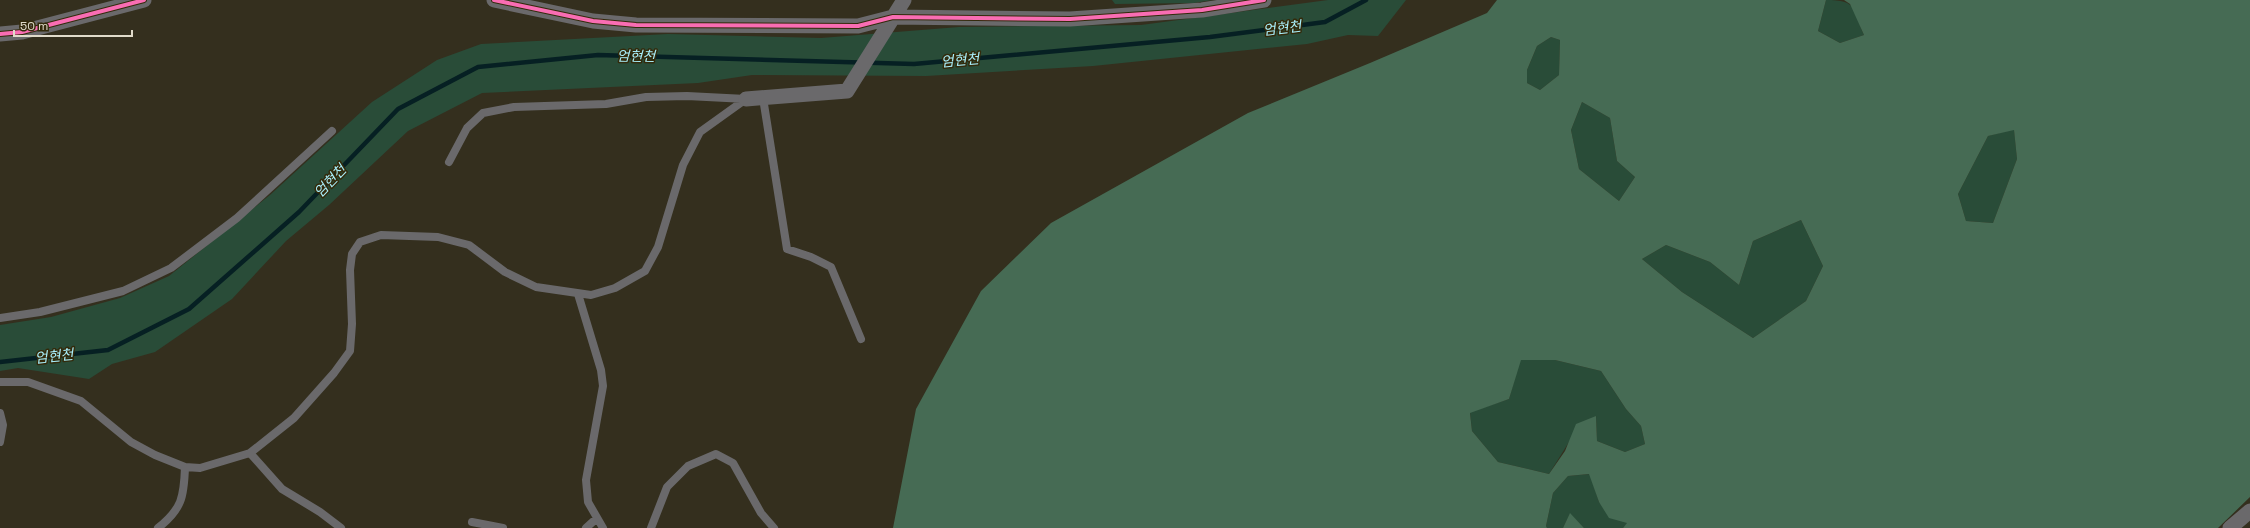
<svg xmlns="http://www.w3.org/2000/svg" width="2250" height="528" viewBox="0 0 2250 528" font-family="'Space Grotesk','Noto Sans KR',sans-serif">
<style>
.green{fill:#294c38}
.forest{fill:#466b54;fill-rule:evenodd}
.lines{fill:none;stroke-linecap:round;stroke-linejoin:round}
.stream{stroke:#062023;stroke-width:4.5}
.lane{stroke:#6a696b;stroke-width:8}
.street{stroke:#6a696b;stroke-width:15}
.cycleway-casing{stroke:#332a0b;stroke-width:6}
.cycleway{stroke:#f96db3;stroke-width:4}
.labels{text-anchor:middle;stroke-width:3;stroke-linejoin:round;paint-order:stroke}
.water-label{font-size:14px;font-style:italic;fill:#a9f0fc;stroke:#332a0b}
</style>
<rect width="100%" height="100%" fill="#342f1e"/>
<path class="green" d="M1112,0h100l-18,3 -79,1z
M1328,0h78l-28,36 -30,-1 -41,9 -214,22 -167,10 -174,-1 -54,8 -216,10 -74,38 -79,74 -43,36 -54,58 -77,53 -43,12 -23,15 -71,-11 -18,3v-46l51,-8 69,-19 49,-22 101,-81 102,-93 65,-42 44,-16 187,-10 153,4 138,-11 182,-2z
M1826,0c32,0 26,8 38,35l-24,8 -22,-12z
M1551,37l9,3 -1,35 -19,15 -13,-7v-13l10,-24z
M1582,102l28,16 7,43 18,16 -16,24 -40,-32 -8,-39z
M2014,129l3,30 -24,64 -27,-2 -8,-27 30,-58z
M1801,220l22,46 -17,35 -53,37 -71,-46 -40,-33 24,-14 44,17 29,23 14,-44z
M1520,360h35l46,11 25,38 15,17 4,18 -20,8 -28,-11 -1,-25 -27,26 -20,32 -51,-12 -26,-31 -2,-19 39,-13z
M1590,474l9,28 29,21 -5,5h-39l-14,-14 -7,14h-16l-1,-2 7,-33 15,-17z"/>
<path class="forest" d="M1497,0h329l-8,31 22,12 24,-8 -14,-31 -6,-4h406v497l-32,31h-595l4,-5 -18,-5 -10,-16 -10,-28 -21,2 -15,17 -7,33 1,2h-654l23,-119 65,-118 70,-68 197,-110 122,-50 117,-50zM1551,37l9,3 -1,35 -19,15 -13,-7v-13l10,-24zM1582,102l28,16 7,43 18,16 -16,24 -40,-32 -8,-39zM2014,130l3,29 -24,64 -27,-2 -8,-27 30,-58zM1801,220l22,46 -17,35 -53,37 -71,-46 -40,-33 24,-14 44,17 29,23 14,-44zM1521,360h34l46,11 25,38 15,17 4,18 -20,8 -28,-11 -1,-25 -20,8 -11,27 -16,23 -51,-12 -26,-31 -2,-18 39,-14z
M1570,513l14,15h-21z"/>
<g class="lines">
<path class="stream" d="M0,362l108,-12 81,-41 110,-97 99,-103 80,-42 120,-12 316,9 296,-27 115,-15 41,-22"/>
<path class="lane" d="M763,98l24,151 24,8 20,10 30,72
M449,162l18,-34 16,-15 31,-6 92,-3 40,-7 41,-1 59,3
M578,294l23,76 2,16 -17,94 2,22 15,26
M0,318l40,-6 83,-21 48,-23 66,-50 95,-87
M0,382h28l53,19 50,41 24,13 30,12 15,1 50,-15 44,-35 40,-45 16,-22 2,-27 -2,-54 2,-16 8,-12 21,-7 57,2 31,8 36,27 31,15 55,8 24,-7 30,-17 13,-24 25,-82 17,-33 46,-33
M0,413l3,12 -3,17
M250,453l32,36 38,23 21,16
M472,522l31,6
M158,528c24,-19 26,-31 27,-61
M586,528l11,-10
M651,528l16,-41 21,-21 28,-12 17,9 28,50 13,15"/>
<path class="street" d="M494,0l99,21 43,4 222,1 35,-9 177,2 132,-9 62,-10
M0,34l22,-2 122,-32
M746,99l101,-8 57,-91
M2230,528l20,-17"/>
<g class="cycleway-casing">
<path id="cycleway" d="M494,0l99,21 43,4 222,1 35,-9 177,2 132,-9 62,-10
M0,34l22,-2 122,-32"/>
</g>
<use href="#cycleway" class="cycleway"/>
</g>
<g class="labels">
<g class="water-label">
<text transform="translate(1282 28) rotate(-7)" y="5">엄현천</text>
<text transform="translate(636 56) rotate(1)" y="5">엄현천</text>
<text transform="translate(960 60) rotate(-5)" y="5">엄현천</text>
<text transform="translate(330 181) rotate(-46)" y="5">엄현천</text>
<text transform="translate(54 356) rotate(-6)" y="5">엄현천</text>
</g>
</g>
<path d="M14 30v6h118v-6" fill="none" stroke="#e0dbca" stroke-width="2"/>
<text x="20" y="30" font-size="12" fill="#e0dbca" stroke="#332a0b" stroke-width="3" paint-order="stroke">50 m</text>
</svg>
